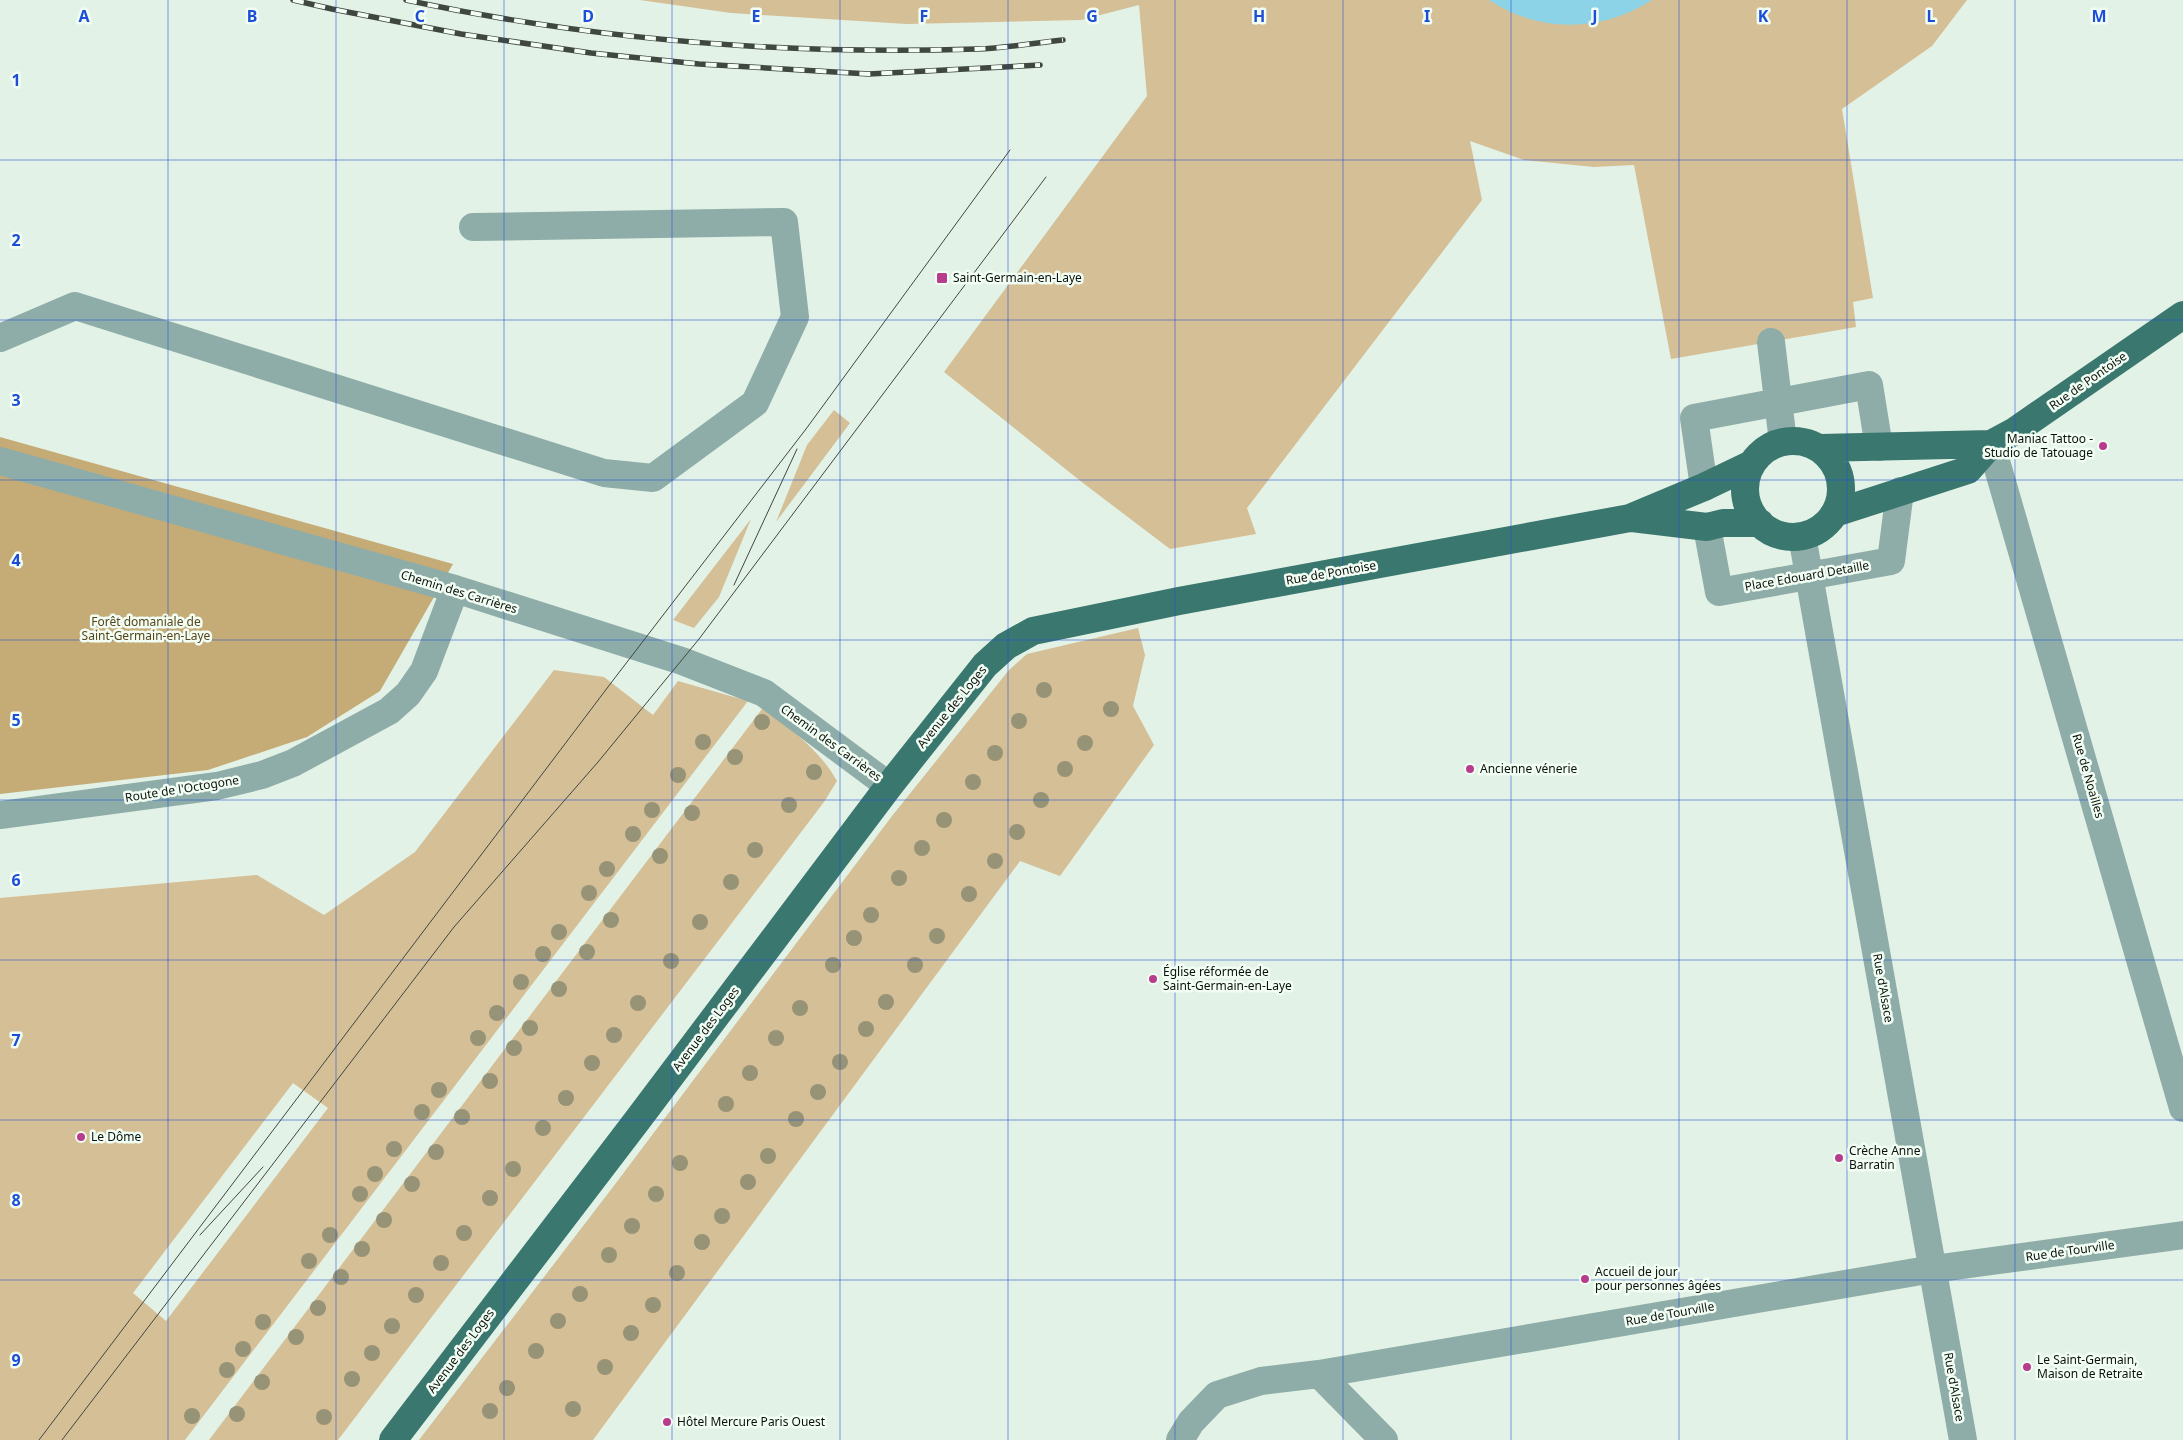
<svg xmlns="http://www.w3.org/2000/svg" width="2183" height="1440" viewBox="0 0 2183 1440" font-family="'Noto Sans',sans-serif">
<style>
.green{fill:#d4bf96;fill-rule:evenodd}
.forest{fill:#c5ab76}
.water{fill:#8cd3e7}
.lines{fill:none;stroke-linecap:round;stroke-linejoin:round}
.minor{stroke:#8fada8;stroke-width:28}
.major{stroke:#3a776f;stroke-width:28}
.tram{stroke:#404741;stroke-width:1}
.rail-casing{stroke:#404741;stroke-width:5.5}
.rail{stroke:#f2fef4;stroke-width:4;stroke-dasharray:11;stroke-linecap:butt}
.tree{fill:#979376}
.grid{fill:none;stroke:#1d4ed8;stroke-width:1;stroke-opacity:0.55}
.poi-dot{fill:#b83c8c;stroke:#f2fef4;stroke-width:2}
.labels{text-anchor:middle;stroke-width:5;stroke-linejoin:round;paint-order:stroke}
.poi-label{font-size:12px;fill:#0b100c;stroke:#f2fef4;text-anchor:start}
.street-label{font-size:12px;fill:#0b100c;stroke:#f2fef4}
.park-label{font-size:12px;fill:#58451b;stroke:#f2fef4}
.grid-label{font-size:16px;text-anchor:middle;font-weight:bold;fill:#1d4ed8;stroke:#f2fef4;stroke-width:5;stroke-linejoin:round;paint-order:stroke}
</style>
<rect width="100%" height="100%" fill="#e3f2e6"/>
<path class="green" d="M640,0h1327l-35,46 -90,63 31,189 -20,4 3,25 -185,32 -37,-194 -40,2 -70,-7 -54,-19 12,59 -235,308 9,26 -86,15 -87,-66 -139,-111 203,-276 -8,-91 -58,15 -174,4 -176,-11z
M834,410l16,13 -74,99 31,-77z
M751,519l-32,78 -25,31 -21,-8z
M1138,628l7,27 -12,51 21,39 -94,131 -40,-15 -427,579h-174l197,-257 276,-367 117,-146 18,-16z
M554,670l50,7 49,38 25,-34 70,20 -563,739h-185v-542l257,-23 67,40 91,-63zM293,1083l35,25 -162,213 -33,-28z
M762,709c30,21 57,40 75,72l-13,21 -486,638h-129z"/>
<path class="forest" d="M0,437l453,127 -73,127 -73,46 -99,33 -208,24z"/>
<path class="water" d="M1489,0h163c-51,33 -113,33 -163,0z"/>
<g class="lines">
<path class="minor" d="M0,338l75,-32 529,167 49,5 102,-75 40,-86 -11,-95 -311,5
M1771,342l12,100
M1991,444l192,664
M0,461l455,128 227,72 82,32 125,93
M1704,487l-10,-69 175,-33 10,62
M1707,527l12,65 172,-31 9,-70
M1802,536l161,904
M0,815l217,-29 45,-11 31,-12 96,-52 19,-17 16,-23 31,-82
M1319,1374l65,66
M1180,1440l11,-18 26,-27 44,-14 58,-7 614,-105 250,-34"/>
<path class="major" d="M1745 489a48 48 0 1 1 96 0a48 48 0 1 1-96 0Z
M1820,448l171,-4
M1835,513l133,-43 23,-26 24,-13 168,-116
M1632,518l75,9 16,-4h37
M393,1440l243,-318 253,-336 96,-121 21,-19 27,-15 146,-30 451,-83 74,-31 48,-23"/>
<path class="tram" d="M734,585l63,-136
M200,1235l63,-68
M39,1440l575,-761 192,-250 204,-279
M62,1440l392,-513 144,-165 101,-123 347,-462"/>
<g class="rail-casing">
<path id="rail" d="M293,0l39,9 129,25 130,19 108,11 170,10 171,-9
M406,0c187,40 380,55 571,49 28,-1 58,-6 86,-9"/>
</g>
<use href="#rail" class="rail"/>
</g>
<g class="tree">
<circle cx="1044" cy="690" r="8"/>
<circle cx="1111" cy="709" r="8"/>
<circle cx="1019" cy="721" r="8"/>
<circle cx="762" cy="722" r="8"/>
<circle cx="703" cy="742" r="8"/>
<circle cx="1085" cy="743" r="8"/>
<circle cx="995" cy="753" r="8"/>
<circle cx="735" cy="757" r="8"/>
<circle cx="1065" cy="769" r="8"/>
<circle cx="814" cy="772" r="8"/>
<circle cx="678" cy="775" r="8"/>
<circle cx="973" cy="782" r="8"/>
<circle cx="1041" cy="800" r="8"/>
<circle cx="789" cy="805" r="8"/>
<circle cx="652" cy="810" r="8"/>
<circle cx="692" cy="813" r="8"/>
<circle cx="944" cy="820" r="8"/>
<circle cx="1017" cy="832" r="8"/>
<circle cx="633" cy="834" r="8"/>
<circle cx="922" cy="848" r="8"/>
<circle cx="755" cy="850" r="8"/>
<circle cx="660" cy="856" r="8"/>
<circle cx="995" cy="861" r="8"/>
<circle cx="607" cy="869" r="8"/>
<circle cx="899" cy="878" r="8"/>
<circle cx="731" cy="882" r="8"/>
<circle cx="589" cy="893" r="8"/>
<circle cx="969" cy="894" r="8"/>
<circle cx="871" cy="915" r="8"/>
<circle cx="611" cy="920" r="8"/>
<circle cx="700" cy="922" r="8"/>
<circle cx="559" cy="932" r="8"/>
<circle cx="937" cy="936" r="8"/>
<circle cx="854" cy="938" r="8"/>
<circle cx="587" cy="952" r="8"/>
<circle cx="543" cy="954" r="8"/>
<circle cx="671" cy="961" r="8"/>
<circle cx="833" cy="965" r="8"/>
<circle cx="915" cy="965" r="8"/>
<circle cx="521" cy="982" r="8"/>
<circle cx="559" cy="989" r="8"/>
<circle cx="886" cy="1002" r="8"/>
<circle cx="638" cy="1003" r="8"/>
<circle cx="800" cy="1008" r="8"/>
<circle cx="497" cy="1013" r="8"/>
<circle cx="530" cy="1028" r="8"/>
<circle cx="866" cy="1029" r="8"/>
<circle cx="614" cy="1035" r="8"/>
<circle cx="478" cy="1038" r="8"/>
<circle cx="776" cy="1038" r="8"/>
<circle cx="514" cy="1048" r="8"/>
<circle cx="840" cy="1062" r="8"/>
<circle cx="592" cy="1063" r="8"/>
<circle cx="750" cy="1073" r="8"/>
<circle cx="490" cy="1081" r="8"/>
<circle cx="439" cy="1090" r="8"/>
<circle cx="818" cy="1092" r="8"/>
<circle cx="566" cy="1098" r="8"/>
<circle cx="726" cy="1104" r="8"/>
<circle cx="422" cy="1112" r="8"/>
<circle cx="462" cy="1117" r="8"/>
<circle cx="796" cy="1119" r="8"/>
<circle cx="543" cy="1128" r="8"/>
<circle cx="394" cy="1149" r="8"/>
<circle cx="436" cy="1152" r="8"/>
<circle cx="768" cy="1156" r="8"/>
<circle cx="680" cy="1163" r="8"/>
<circle cx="513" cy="1169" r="8"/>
<circle cx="375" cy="1174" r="8"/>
<circle cx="748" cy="1182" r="8"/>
<circle cx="412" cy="1184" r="8"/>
<circle cx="360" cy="1194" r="8"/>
<circle cx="656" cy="1194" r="8"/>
<circle cx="490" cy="1198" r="8"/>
<circle cx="722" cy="1216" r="8"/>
<circle cx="384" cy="1220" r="8"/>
<circle cx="632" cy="1226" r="8"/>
<circle cx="464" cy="1233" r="8"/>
<circle cx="330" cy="1235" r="8"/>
<circle cx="702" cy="1242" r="8"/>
<circle cx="362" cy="1249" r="8"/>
<circle cx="609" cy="1255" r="8"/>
<circle cx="309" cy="1261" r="8"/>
<circle cx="441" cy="1263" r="8"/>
<circle cx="677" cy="1273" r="8"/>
<circle cx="341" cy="1277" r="8"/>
<circle cx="580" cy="1294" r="8"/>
<circle cx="416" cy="1295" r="8"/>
<circle cx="653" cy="1305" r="8"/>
<circle cx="318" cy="1308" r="8"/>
<circle cx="558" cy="1321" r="8"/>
<circle cx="263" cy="1322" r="8"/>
<circle cx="392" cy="1326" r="8"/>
<circle cx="631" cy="1333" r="8"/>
<circle cx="296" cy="1337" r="8"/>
<circle cx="243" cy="1349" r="8"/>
<circle cx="536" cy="1351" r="8"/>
<circle cx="372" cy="1353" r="8"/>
<circle cx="605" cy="1367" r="8"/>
<circle cx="227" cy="1370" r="8"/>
<circle cx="352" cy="1379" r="8"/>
<circle cx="262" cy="1382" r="8"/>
<circle cx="507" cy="1388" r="8"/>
<circle cx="573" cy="1409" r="8"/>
<circle cx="490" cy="1411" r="8"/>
<circle cx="237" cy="1414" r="8"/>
<circle cx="192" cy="1416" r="8"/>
<circle cx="324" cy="1417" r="8"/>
</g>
<path class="grid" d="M168,0v1440M336,0v1440M504,0v1440M672,0v1440M840,0v1440M1008,0v1440M1175,0v1440M1343,0v1440M1511,0v1440M1679,0v1440M1847,0v1440M2015,0v1440M0,160h2183M0,320h2183M0,480h2183M0,640h2183M0,800h2183M0,960h2183M0,1120h2183M0,1280h2183"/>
<g class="poi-dot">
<rect x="936" y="272" width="12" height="12" rx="2.5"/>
<circle cx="2103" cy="446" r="5"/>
<circle cx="1470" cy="769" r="5"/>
<circle cx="1153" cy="979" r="5"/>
<circle cx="81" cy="1137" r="5"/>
<circle cx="1839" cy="1158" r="5"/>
<circle cx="1585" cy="1279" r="5"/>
<circle cx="2027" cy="1367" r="5"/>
<circle cx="667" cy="1422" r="5"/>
</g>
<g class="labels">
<g class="poi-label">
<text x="953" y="282">Saint-Germain-en-Laye</text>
<text x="2093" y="443" text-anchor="end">Maniac Tattoo -<tspan x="2093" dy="14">Studio de Tatouage</tspan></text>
<text x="1480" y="773">Ancienne vénerie</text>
<text x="1163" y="976">Église réformée de<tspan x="1163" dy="14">Saint-Germain-en-Laye</tspan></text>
<text x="91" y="1141">Le Dôme</text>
<text x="1849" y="1155">Crèche Anne<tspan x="1849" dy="14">Barratin</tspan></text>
<text x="1595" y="1276">Accueil de jour<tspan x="1595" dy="14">pour personnes âgées</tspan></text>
<text x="2037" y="1364">Le Saint-Germain,<tspan x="2037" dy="14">Maison de Retraite</tspan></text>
<text x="677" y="1426">Hôtel Mercure Paris Ouest</text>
</g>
<g class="street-label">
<text transform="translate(2088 381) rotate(-35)" y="4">Rue de Pontoise</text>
<text transform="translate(1331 573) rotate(-10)" y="4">Rue de Pontoise</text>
<text transform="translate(1807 576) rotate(-10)" y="4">Place Edouard Detaille</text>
<text transform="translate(459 592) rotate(17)" y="4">Chemin des Carrières</text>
<text transform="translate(952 707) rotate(-51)" y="4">Avenue des Loges</text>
<text transform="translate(831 743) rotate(36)" y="4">Chemin des Carrières</text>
<text transform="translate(2088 776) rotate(74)" y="4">Rue de Noailles</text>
<text transform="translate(182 789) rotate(-9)" y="4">Route de l'Octogone</text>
<text transform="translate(1883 988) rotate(80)" y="4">Rue d'Alsace</text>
<text transform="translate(706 1029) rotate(-53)" y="4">Avenue des Loges</text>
<text transform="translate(2070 1251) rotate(-8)" y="4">Rue de Tourville</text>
<text transform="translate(1670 1314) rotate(-10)" y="4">Rue de Tourville</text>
<text transform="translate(461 1351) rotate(-53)" y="4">Avenue des Loges</text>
<text transform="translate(1954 1387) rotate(80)" y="4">Rue d'Alsace</text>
</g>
<g class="park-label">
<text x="146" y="626">Forêt domaniale de<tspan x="146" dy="14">Saint-Germain-en-Laye</tspan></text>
</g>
</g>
<g class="grid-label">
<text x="84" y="22">A</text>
<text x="252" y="22">B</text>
<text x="420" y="22">C</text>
<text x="588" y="22">D</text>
<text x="756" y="22">E</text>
<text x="924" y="22">F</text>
<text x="1092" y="22">G</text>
<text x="1259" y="22">H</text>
<text x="1427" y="22">I</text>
<text x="1595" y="22">J</text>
<text x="1763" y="22">K</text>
<text x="1931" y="22">L</text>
<text x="2099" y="22">M</text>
<text x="16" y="86">1</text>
<text x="16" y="246">2</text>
<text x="16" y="406">3</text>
<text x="16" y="566">4</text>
<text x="16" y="726">5</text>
<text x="16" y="886">6</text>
<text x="16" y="1046">7</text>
<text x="16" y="1206">8</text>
<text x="16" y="1366">9</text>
</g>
</svg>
